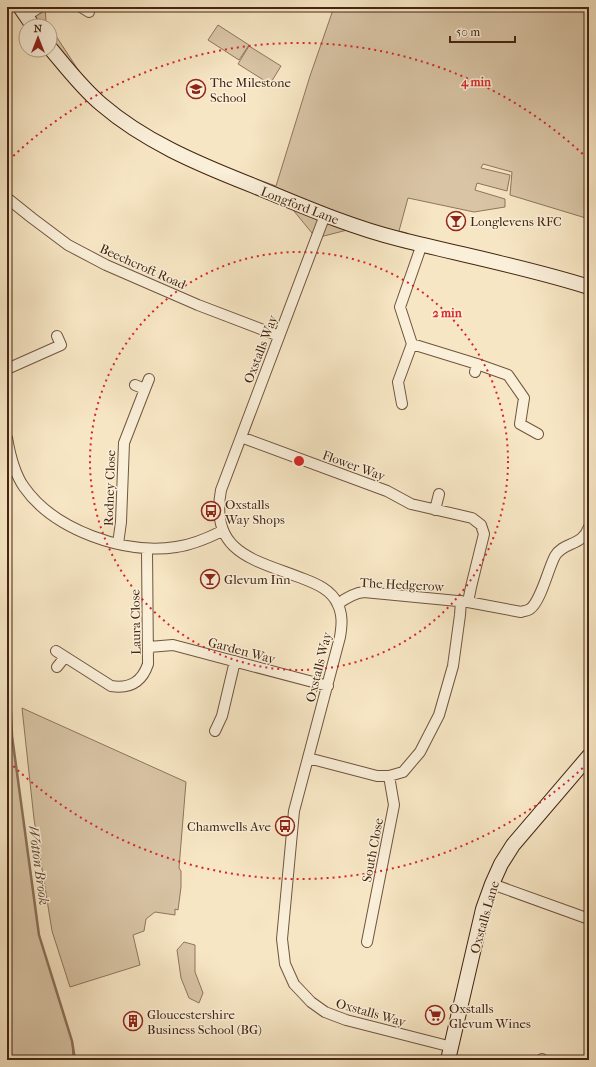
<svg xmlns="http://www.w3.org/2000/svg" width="596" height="1067" viewBox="0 0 596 1067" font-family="'IM FELL French Canon',serif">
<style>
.green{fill:#d9c5a6;stroke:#8e755c}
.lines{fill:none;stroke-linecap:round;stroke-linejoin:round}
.stream{stroke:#8b7158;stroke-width:2.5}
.street-casing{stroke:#71553e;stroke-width:12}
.secondary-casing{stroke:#442511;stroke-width:16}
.street{stroke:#faefd9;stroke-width:10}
.secondary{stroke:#faefd9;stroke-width:14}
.ring{fill:none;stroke:#d62828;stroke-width:2;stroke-dasharray:2 4}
.labels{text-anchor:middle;stroke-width:3;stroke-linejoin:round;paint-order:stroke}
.poi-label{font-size:13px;fill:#442511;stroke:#faefd9;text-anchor:start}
.street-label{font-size:13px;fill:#442511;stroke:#faefd9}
.water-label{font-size:14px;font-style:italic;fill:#674b34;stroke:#faefd9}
.centre{fill:#d62828;stroke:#faefd9;stroke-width:2}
.ring-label{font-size:12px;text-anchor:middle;font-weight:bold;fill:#d62828;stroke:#faefd9;stroke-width:3;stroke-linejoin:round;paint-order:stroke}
</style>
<rect width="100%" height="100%" fill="#f7e6c4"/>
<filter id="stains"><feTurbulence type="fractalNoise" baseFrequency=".005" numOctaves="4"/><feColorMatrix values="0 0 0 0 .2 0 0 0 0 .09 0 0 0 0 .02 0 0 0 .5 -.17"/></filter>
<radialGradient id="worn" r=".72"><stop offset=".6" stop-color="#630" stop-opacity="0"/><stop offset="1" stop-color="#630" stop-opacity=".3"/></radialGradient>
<path class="green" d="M21,7h24l1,14 3,5h-16z
M334,7h255v212l-79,-24 2,-23 -29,-8 -2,4 29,7 -3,16 -30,-8 -2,7 30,9v8l-31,5 -66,-14 -9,33 8,2 15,11 -63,-17 -43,11 -31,-38 -34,-23 25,9 34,-110z
M218,25l31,20 -10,15 -31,-20z
M50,27l50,76 -50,-55z
M249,46l32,20 -11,18 -32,-20z
M7,668l2,4 1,18 2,46 27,199 33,106 1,19h-66z
M22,708l164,74 -7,86 2,3v16l-3,23 -3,-1v6l-20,-3 -9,7 -2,12 -11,4 7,30 -70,22 -18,-56 -18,-112z
M184,942l11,3v27l8,21 -4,10 -10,-5 -8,-20 -4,-28z"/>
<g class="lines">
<path class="stream" d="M7,668l2,4 3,64 27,199 33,106 3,19"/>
<g class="street-casing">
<path id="street" d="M81,7l8,5
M26,16l14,-9
M7,198l25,20 36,27 38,20 92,40 81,31
M325,215l-104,275c-12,64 35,70 83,89 13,5 27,11 33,24 6,11 5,22 3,34l-46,174 -12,128 3,25 9,20 17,18 14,10 21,8 106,27
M412,344l65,20 -2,8
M477,364l31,11 16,23 -4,26 18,10
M7,369l54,-24 -4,-9
M135,385l10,4 4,-10
M402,404l-4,-22 14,-38 -12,-37 22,-63
M241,437l146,54 24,13 61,14 9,7 3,9 -13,53 -3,15
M7,438c3,17 7,35 17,49 30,43 101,68 152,60 16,-2 32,-9 46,-16
M435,510l4,-16
M118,544l3,-22 3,-79 21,-54
M338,604c8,-6 16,-11 26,-12l104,10 53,10c3,-1 6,-1 9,-3 11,-8 18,-40 25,-53 9,-15 27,-9 34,-29
M149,647l24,-2 155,41
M56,651l55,35c19,3 31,-4 37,-22l-1,-115
M57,667l8,-10
M215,731l7,-15 13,-55
M308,758l69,18h12l14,-4 17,-20 19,-37 14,-49 7,-51 1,-14
M492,884l97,35
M367,942l27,-137 -5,-29
M542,1060v-1"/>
</g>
<g class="secondary-casing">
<path id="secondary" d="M20,7l13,19
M50,48c16,19 32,40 51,56 43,37 95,59 148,80 49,20 98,42 150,55 63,16 127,28 190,48
M448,1060l35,-151 9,-25 9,-20 12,-19 76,-89"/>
</g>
<use href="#street" class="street"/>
<use href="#secondary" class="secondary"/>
</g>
<g class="ring">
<circle cx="299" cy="461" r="209"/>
<path d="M587 764A418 418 0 0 1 9 762M9 160A418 418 0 0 1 587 158"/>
</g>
<defs>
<g id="school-ring" transform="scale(1)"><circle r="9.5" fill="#faefd9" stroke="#8f2418" stroke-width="1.5"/><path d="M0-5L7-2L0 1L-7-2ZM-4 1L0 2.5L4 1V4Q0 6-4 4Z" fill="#8f2418"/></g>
<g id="bar-ring" transform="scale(1)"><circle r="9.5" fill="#faefd9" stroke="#8f2418" stroke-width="1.5"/><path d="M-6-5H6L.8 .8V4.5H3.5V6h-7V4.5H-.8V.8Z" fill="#8f2418"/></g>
<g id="bus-ring" transform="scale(1)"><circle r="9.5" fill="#faefd9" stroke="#8f2418" stroke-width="1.5"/><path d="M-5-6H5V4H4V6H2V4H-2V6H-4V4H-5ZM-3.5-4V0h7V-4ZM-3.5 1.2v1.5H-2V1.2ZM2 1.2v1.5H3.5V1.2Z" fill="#8f2418"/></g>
<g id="supermarket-ring" transform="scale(1)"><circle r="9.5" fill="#faefd9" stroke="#8f2418" stroke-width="1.5"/><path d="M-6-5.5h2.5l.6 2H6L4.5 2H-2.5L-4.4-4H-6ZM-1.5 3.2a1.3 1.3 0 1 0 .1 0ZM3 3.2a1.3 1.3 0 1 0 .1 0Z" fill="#8f2418"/></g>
<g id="building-ring" transform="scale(1)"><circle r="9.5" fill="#faefd9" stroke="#8f2418" stroke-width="1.5"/><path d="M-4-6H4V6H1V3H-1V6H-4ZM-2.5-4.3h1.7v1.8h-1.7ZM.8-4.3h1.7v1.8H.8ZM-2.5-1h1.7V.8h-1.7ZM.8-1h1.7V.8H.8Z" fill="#8f2418"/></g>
</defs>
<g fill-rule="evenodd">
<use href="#school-ring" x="196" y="89"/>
<use href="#bar-ring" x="456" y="221"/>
<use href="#bus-ring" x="211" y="511"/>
<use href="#bar-ring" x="210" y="579"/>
<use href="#bus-ring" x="285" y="826"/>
<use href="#supermarket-ring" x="435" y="1015"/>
<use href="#building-ring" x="133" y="1021"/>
</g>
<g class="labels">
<g class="poi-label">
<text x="210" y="87">The Milestone<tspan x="210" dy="15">School</tspan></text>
<text x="470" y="226">Longlevens RFC</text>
<text x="225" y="509">Oxstalls<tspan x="225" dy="15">Way Shops</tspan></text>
<text x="224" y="584">Glevum Inn</text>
<text x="271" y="831" text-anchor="end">Chamwells Ave</text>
<text x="449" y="1013">Oxstalls<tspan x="449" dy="15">Glevum Wines</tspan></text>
<text x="147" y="1019">Gloucestershire<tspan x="147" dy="15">Business School (BG)</tspan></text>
</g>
<g class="street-label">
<text transform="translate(300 205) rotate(21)" y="5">Longford Lane</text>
<text transform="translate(143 266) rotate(24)" y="5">Beechcroft Road</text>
<text transform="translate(260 349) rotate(-69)" y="5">Oxstalls Way</text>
<text transform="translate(354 465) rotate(20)" y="5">Flower Way</text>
<text transform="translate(109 488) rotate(-88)" y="5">Rodney Close</text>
<text transform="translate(402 584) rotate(3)" y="5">The Hedgerow</text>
<text transform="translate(135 622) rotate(-91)" y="5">Laura Close</text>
<text transform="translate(242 650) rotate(15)" y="5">Garden Way</text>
<text transform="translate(318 667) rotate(-76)" y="5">Oxstalls Way</text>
<text transform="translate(372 850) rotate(-79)" y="5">South Close</text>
<text transform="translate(484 917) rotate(-74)" y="5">Oxstalls Lane</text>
<text transform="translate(371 1012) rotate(16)" y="5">Oxstalls Way</text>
</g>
<g class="water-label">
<text transform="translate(39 865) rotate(82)" y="5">Wotton Brook</text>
</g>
</g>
<circle cx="299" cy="461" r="6" class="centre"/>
<g class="ring-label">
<text x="476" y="86">4 min</text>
<text x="447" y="317">2 min</text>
</g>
<rect width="596" height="1067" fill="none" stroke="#f7e6c4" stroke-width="24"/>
<rect x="8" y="8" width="580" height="1051" fill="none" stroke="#442511" stroke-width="2"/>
<rect x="12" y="12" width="572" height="1043" fill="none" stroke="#442511"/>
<g transform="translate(38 38)"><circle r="19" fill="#faefd9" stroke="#b19e89"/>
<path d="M0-3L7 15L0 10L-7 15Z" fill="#8f2418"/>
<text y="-6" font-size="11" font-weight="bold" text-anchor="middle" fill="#442511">N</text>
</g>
<path d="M450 36v6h65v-6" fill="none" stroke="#442511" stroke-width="2"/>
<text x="456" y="36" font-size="12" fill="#442511" stroke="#faefd9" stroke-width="3" paint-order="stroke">50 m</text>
<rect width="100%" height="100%" filter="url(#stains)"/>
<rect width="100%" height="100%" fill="url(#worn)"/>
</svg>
